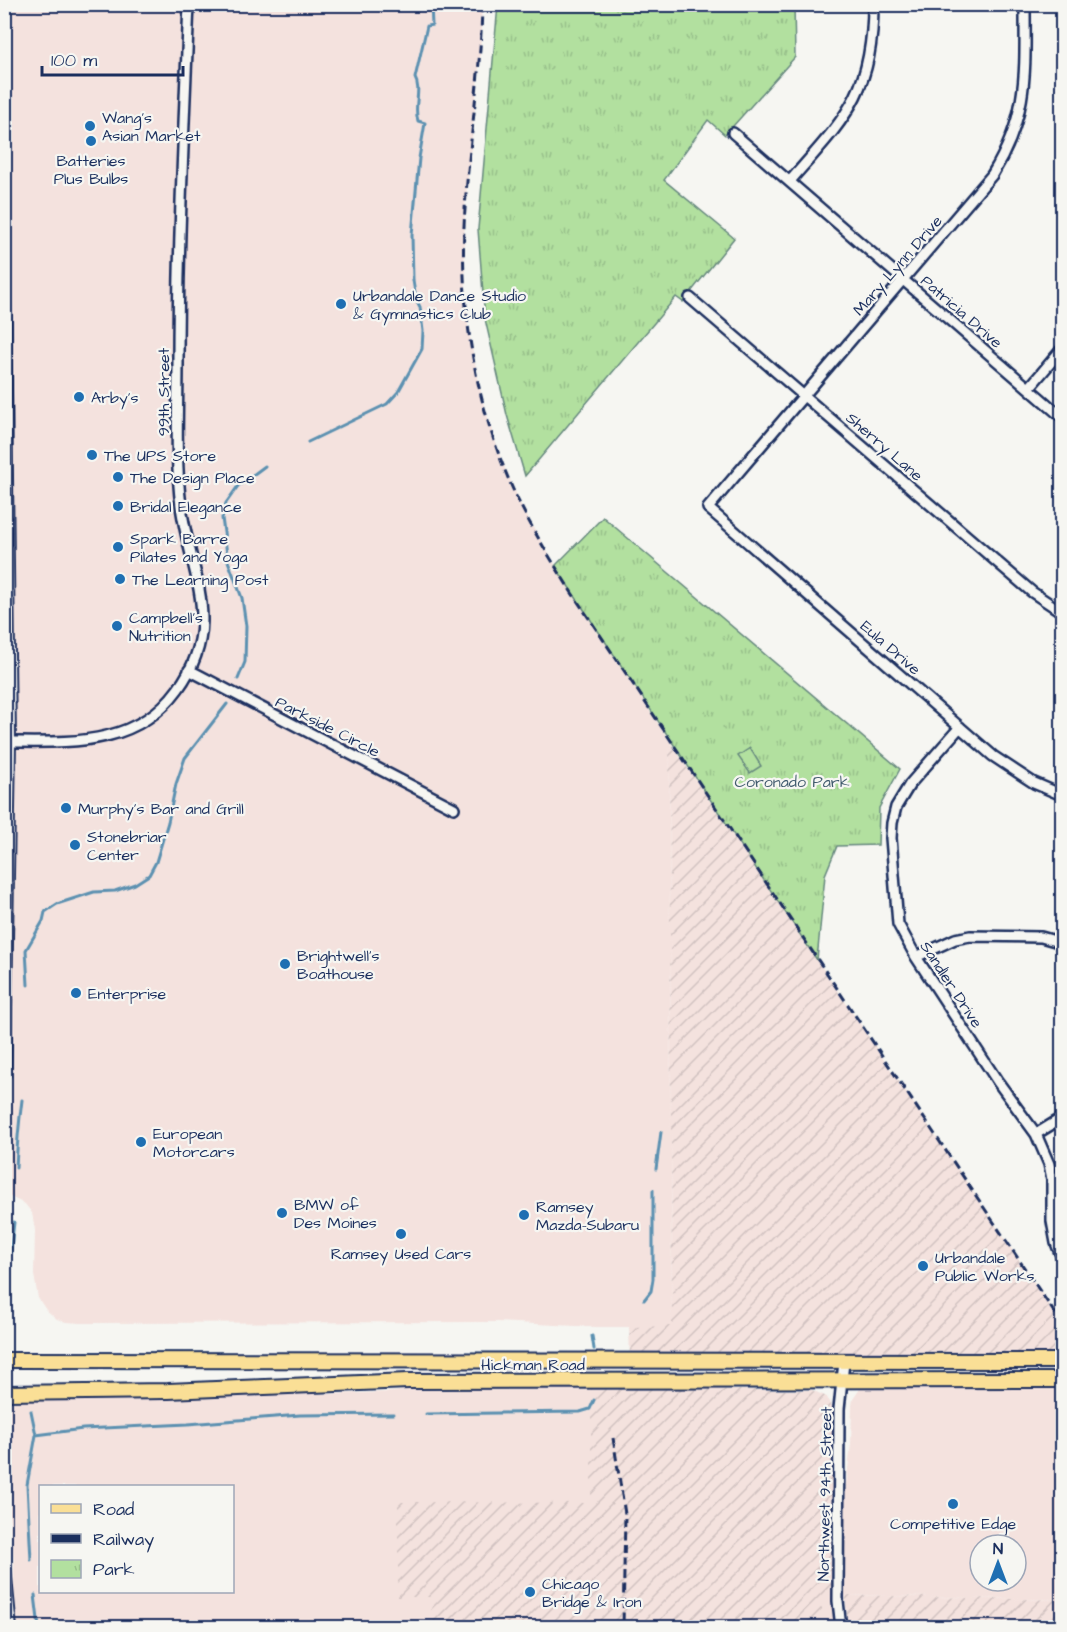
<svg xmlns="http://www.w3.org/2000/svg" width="1067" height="1632" viewBox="0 0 1067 1632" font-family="'Architects Daughter',sans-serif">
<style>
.built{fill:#f4e2de;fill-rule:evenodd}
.industrial{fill:url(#industrial-furrows)}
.park{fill:url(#park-tufts);stroke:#66887e;stroke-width:1.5}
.pitch{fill:#b2e09f;stroke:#66887e;stroke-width:1.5}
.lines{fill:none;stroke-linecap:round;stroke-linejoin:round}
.stream{stroke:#5c91b1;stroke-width:3}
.minor-casing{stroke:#1b2f5e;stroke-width:14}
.secondary-casing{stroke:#1b2f5e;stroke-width:16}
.primary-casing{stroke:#1b2f5e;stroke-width:18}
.minor{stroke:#f6f6f2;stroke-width:9}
.secondary{stroke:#f6f6f2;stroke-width:12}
.primary{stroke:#fadf96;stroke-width:14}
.rail{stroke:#1b2f5e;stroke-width:3;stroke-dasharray:9 4.5;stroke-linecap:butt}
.poi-dot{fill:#1f6fb2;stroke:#f6f6f2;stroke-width:2}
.labels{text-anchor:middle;stroke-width:4.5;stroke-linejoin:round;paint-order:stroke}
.poi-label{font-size:16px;fill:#1b2f5e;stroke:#f6f6f2;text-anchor:start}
.street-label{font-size:16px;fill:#1b2f5e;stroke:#f6f6f2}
.park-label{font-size:16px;fill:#415b6e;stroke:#f6f6f2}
</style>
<defs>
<pattern id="industrial-furrows" width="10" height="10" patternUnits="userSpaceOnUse" patternTransform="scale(1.5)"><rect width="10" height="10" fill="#f4e2de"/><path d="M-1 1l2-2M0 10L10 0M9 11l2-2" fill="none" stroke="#d1c2c1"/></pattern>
<pattern id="park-tufts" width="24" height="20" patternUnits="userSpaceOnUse" patternTransform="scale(1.5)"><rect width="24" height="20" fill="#b2e09f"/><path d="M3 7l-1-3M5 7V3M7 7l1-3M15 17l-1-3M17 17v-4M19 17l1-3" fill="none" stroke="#98c08b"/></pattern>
</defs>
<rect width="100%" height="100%" fill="#f6f6f2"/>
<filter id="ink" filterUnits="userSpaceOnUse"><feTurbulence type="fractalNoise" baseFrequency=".0167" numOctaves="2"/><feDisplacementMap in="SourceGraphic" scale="12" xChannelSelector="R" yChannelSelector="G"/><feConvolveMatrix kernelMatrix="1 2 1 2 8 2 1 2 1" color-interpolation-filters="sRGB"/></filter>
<g filter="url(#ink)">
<path class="built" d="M4,5h478l-2,53 -15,150 -1,43 4,76 15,75 18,57 22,50 41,71 105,160 3,587h-76l-99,-5 -416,1 -15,-1 -9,-3 -11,-9 -8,-12 -4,-23 1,-45 -3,-17 -7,-9 -21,-10z
M591,1385l1,119 -194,-1v94h33v30h-416l-2,-32 1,-33 -10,-94v-62l4,-4 8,-3 258,-8 53,3 66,-2 32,-5zM40,1486h192v106h-192z
M1062,1385v215l-217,-5v-101l6,-50 1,-39 1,-6 7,-10 5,-2zM980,1545h36v36h-36z
M822,1594l9,1 3,32h-12z"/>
<path class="industrial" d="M669,740l393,584v37h-432l-1,-34 43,-1z
M591,1385h79l60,5h82l15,7 6,14 -2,184h-9v32h-391v-30h-33v-95l193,1z
M845,1595l217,5v27h-214z"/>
<path class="park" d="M498,5h296l1,52 -70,78 -17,-15 -44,60 70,58 -51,64 -7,-5 -151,179 -18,-61 -22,-96 -7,-90z
M603,517l297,252 -21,39 -1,37 -41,1 -12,29 -8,85 -262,-394z"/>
<path class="pitch" d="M750,748l11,18 -11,7 -12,-17z"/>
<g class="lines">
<path class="stream" d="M308,442l79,-38 11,-12 24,-43 1,-18 -3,-24 -4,-8 -3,-19 -1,-45 7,-77 6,-35 -7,-2c-5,-15 4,-31 -3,-43l12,-52 5,-1 -1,-21
M238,679l7,-17 1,-36 -4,-28 -14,-37 -6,-43 4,-15 12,-17 27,-20
M28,985l-2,-35 17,-29 2,-9 12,-8 37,-12 21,-1 20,-7 14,-9 7,-13 12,-40 8,-38 9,-26 42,-54
M16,1168c1,-23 3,-45 6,-68
M656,1169l5,-37
M644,1300l7,-9 2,-12v-89
M8,1311l-3,-10 9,-79
M592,1336l2,13
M31,1411l5,24 -9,50 4,75
M426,1414l154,-2 10,-3 4,-9
M36,1435l47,-6 105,-5 112,-9 93,-1
M35,1595l4,33"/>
<g class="minor-casing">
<path id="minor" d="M1025,4c0,68 4,111 -33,171l-284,333 285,248 41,27 28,12
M733,133l329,284
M790,181c55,-63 83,-87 83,-177
M690,298l342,294 30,20
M1029,388l33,-39
M189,670l265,138
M960,727l-50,57 -14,23 -4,16 -1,15 7,86 18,33 82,125 38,52 13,30 3,15v42l4,22 6,15
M4,742c65,0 131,6 174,-53 47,-65 12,-115 3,-183 -6,-47 -3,-96 -3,-144 0,-119 6,-238 11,-358
M916,957l39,-18 15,-3 71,1 21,6
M1036,1134l26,-16
M841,1628l-3,-27 1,-192 5,-47"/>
</g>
<g class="secondary-casing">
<path id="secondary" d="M4,300l5,442 -5,332
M4,1568l6,60"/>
</g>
<g class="primary-casing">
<path id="primary" d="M4,1360l1058,1
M4,1393l164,-2 240,-10 654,-1"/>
</g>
<use href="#minor" class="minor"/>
<use href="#secondary" class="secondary"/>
<use href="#primary" class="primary"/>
<path class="rail" d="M482,4c-1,69 -13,137 -17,205 -7,96 10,197 50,285 16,34 37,67 57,99l490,731
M613,1438l12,76 -2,114"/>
</g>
</g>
<g class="poi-dot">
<circle cx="90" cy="126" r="6"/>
<circle cx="91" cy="141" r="6"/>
<circle cx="341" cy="304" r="6"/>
<circle cx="79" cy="397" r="6"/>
<circle cx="92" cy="455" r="6"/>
<circle cx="118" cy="477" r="6"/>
<circle cx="118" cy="506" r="6"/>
<circle cx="118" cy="547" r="6"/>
<circle cx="120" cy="579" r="6"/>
<circle cx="117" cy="626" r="6"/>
<circle cx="66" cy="808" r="6"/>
<circle cx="75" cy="845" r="6"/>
<circle cx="285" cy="964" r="6"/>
<circle cx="76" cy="993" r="6"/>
<circle cx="141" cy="1142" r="6"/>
<circle cx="282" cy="1213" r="6"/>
<circle cx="524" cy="1215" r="6"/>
<circle cx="401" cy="1234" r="6"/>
<circle cx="923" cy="1266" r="6"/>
<circle cx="953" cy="1504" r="6"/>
<circle cx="530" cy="1592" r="6"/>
</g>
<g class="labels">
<g class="poi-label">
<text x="102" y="123">Wang's<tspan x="102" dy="18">Asian Market</tspan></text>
<text x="91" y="166" text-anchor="middle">Batteries<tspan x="91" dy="18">Plus Bulbs</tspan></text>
<text x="353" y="301">Urbandale Dance Studio<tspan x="353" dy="18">&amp; Gymnastics Club</tspan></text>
<text x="91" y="403">Arby's</text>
<text x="104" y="461">The UPS Store</text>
<text x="130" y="483">The Design Place</text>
<text x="130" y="512">Bridal Elegance</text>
<text x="130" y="544">Spark Barre<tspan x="130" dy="18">Pilates and Yoga</tspan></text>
<text x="132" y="585">The Learning Post</text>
<text x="129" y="623">Campbell's<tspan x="129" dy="18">Nutrition</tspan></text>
<text x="78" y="814">Murphy's Bar and Grill</text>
<text x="87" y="842">Stonebriar<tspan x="87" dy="18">Center</tspan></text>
<text x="297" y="961">Brightwell's<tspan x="297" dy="18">Boathouse</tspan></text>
<text x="88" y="999">Enterprise</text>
<text x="153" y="1139">European<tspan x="153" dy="18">Motorcars</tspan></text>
<text x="294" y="1210">BMW of<tspan x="294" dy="18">Des Moines</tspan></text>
<text x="536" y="1212">Ramsey<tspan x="536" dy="18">Mazda-Subaru</tspan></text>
<text x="401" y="1259" text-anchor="middle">Ramsey Used Cars</text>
<text x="935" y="1263">Urbandale<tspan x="935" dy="18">Public Works</tspan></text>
<text x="953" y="1529" text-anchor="middle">Competitive Edge</text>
<text x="542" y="1589">Chicago<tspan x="542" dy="18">Bridge &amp; Iron</tspan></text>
</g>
<g class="street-label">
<text transform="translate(897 265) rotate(-49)" y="6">Mary Lynn Drive</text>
<text transform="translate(962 311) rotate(41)" y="6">Patricia Drive</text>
<text transform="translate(163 392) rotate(-90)" y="6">99th Street</text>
<text transform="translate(885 446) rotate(41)" y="6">Sherry Lane</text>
<text transform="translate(891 647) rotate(41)" y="6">Eula Drive</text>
<text transform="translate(328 726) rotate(27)" y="6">Parkside Circle</text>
<text transform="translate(952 984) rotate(57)" y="6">Sandler Drive</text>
<text x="533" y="1370">Hickman Road</text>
<text transform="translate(824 1494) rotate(-89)" y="6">Northwest 94th Street</text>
</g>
<g class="park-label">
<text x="792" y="787">Coronado Park</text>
</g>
</g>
<rect width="1067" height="1632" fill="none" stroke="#f6f6f2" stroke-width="24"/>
<rect x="12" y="12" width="1043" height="1608" fill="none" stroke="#1b2f5e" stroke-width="2" filter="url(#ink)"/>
<rect x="39" y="1485" width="195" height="108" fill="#f6f6f2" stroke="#9ea6b7" stroke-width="1.5"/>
<rect x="51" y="1504" width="30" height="9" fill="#fadf96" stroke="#9ea6b7" stroke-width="1.5"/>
<text x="93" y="1515" font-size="18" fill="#1b2f5e">Road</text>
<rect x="51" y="1534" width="30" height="9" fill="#1b2f5e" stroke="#9ea6b7" stroke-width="1.5"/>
<text x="93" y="1545" font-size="18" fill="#1b2f5e">Railway</text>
<rect x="51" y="1560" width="30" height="18" fill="url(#park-tufts)" stroke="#9ea6b7" stroke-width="1.5"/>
<text x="93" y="1575" font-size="18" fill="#1b2f5e">Park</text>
<g transform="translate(998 1563)"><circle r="28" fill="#f6f6f2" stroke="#9ea6b7" stroke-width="1.5"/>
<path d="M0-4.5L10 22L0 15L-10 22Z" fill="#1f6fb2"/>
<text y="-9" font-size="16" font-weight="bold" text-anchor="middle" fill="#1b2f5e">N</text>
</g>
<path d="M42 66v9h141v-9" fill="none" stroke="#1b2f5e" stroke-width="3"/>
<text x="51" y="66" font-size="18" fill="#1b2f5e" stroke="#f6f6f2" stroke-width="4.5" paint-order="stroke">100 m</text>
</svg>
